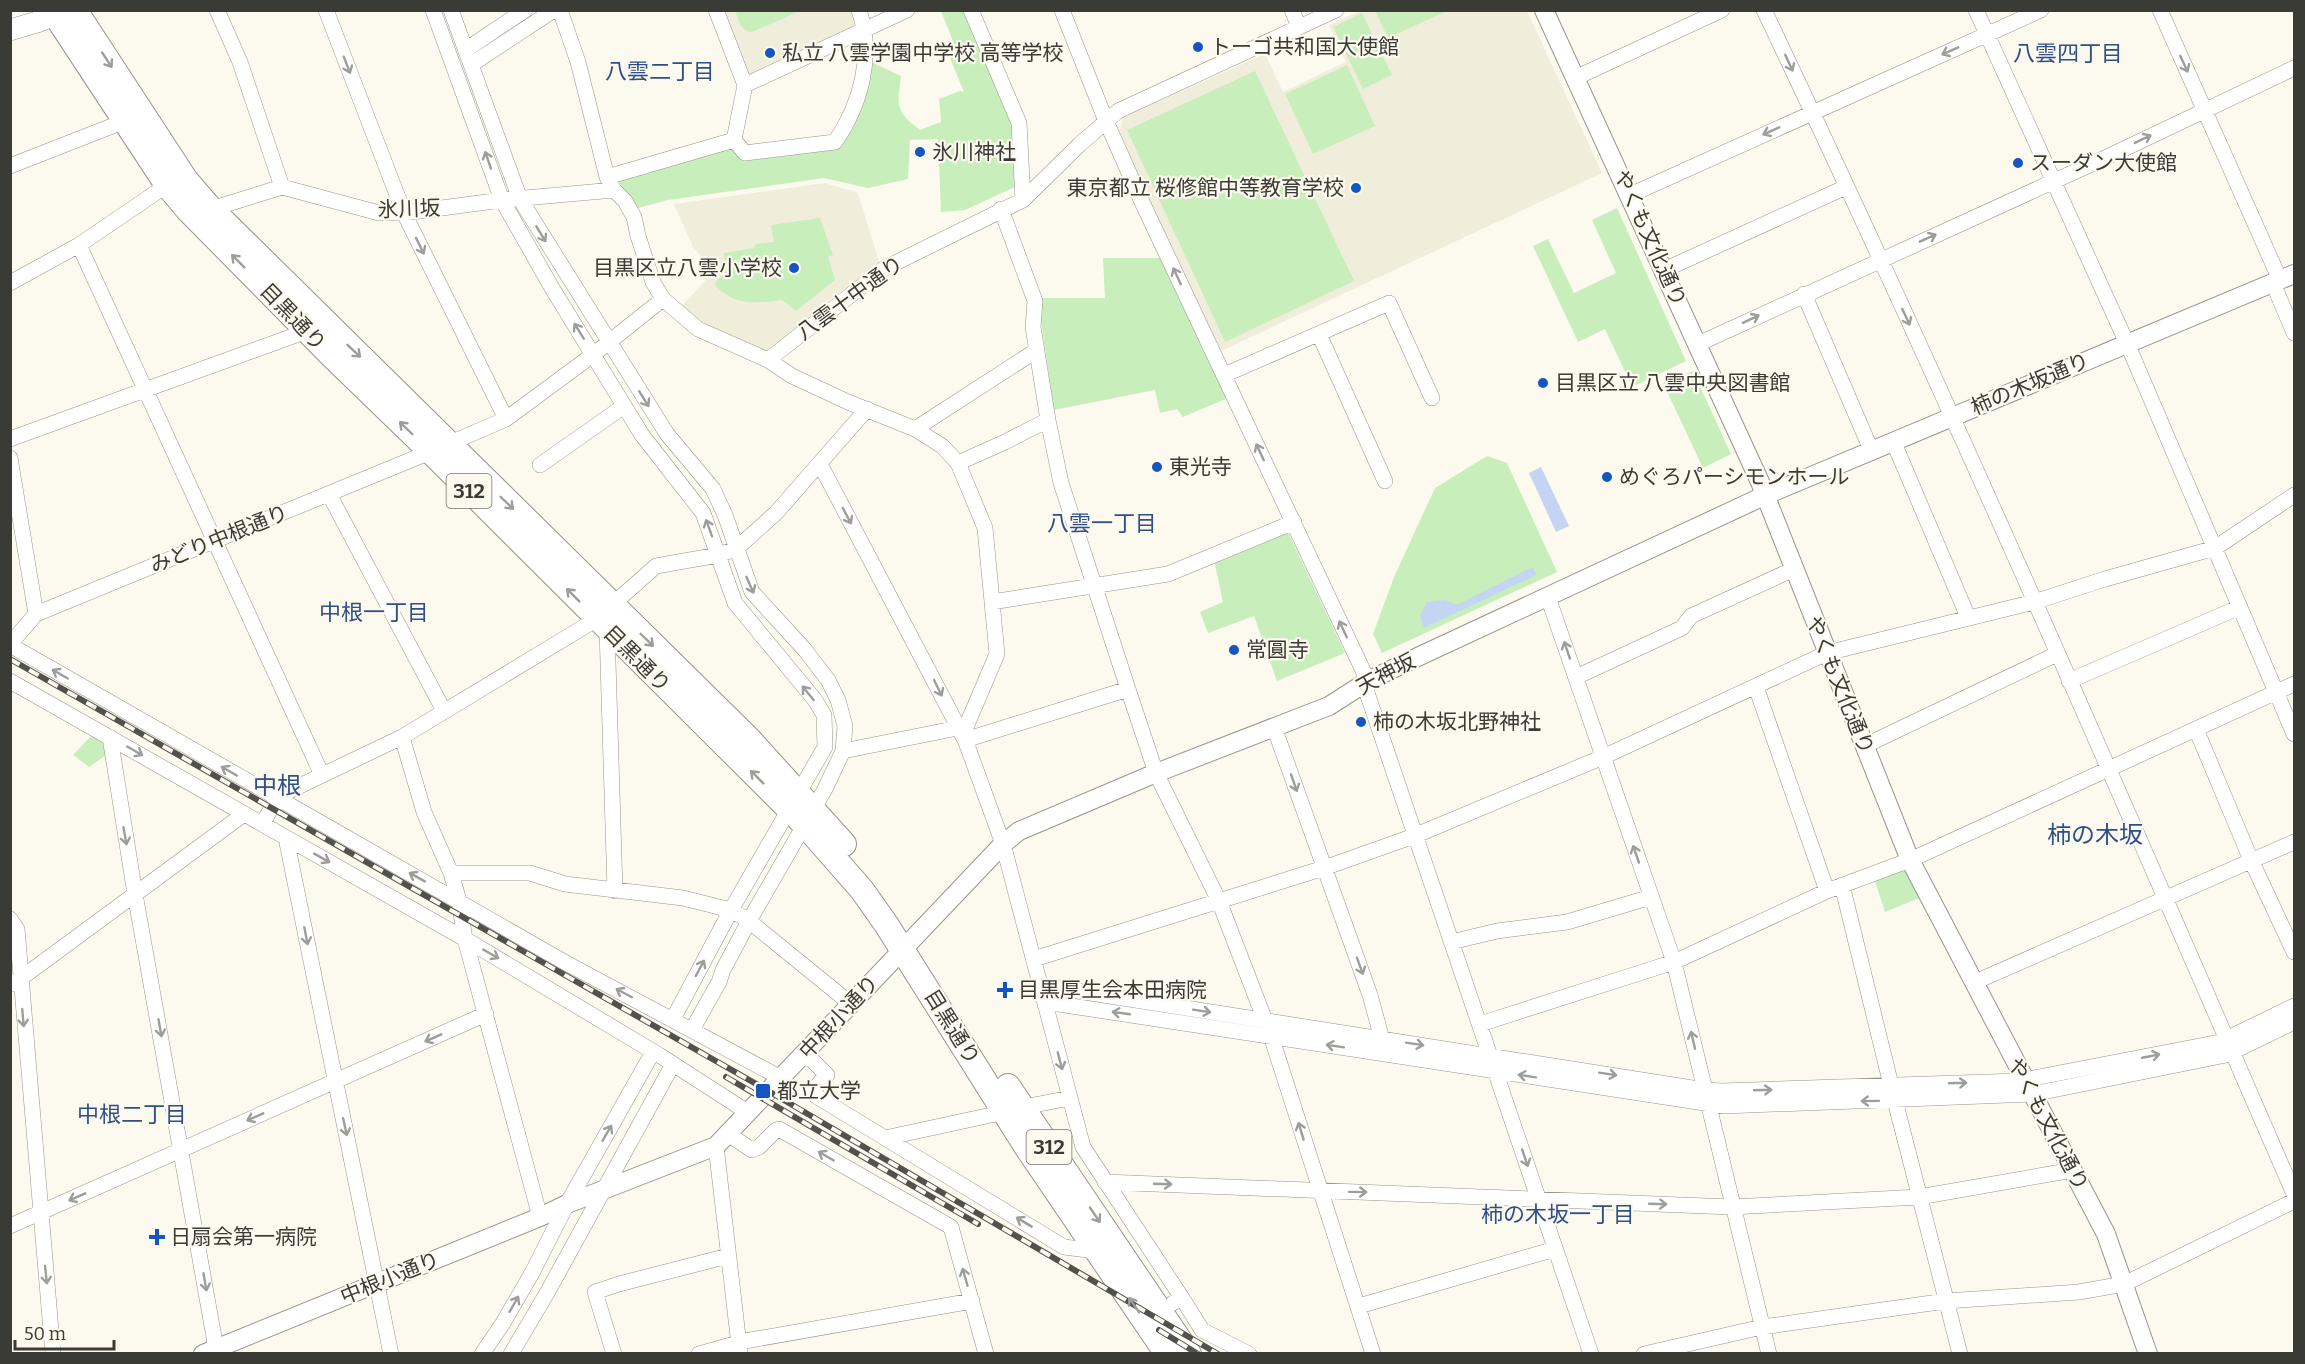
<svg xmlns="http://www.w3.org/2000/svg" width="2305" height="1364" viewBox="0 0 2305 1364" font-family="Bitter,'Noto Sans JP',serif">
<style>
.built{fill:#f1eddb}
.green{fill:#c8efbb}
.water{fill:#c3d5f2}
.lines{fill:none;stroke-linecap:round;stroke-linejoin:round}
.minor-casing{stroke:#97958c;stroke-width:16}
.tertiary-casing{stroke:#97958c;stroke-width:20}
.secondary-casing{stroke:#97958c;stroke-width:22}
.primary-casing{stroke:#97958c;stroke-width:26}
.minor{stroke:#fff;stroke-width:15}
.tertiary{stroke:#fff;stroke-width:18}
.secondary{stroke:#fff;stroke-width:21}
.primary{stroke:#fff;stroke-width:24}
.rail-casing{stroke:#52524c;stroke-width:6}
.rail{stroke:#fcf9ef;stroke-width:4;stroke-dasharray:11;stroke-linecap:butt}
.oneway{stroke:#9d9d9a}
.poi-dot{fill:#1555c0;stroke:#fcf9ef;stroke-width:2}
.labels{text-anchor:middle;stroke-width:4.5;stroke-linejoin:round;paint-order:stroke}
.shield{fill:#fcf9ef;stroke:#75746e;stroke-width:1.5}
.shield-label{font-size:20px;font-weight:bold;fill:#3b3b36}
.poi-label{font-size:21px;fill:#3b3b36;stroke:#fcf9ef;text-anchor:start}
.street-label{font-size:21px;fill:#3b3b36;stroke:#fcf9ef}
.neighbourhood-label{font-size:22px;fill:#2f4f87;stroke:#fcf9ef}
.quarter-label{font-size:24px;fill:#2f4f87;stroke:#fcf9ef}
</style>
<rect width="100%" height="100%" fill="#fcf9ef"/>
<path class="built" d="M720,11h131l5,16 -108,51z
M1360,11h167l75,162 -381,178 -72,-148 -29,-72 3,-14 142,-63 18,38 63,-30 -17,-37z
M825,183l33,10 22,72 -52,36 -60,52 -68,-29 -19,-17 33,-36 -21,-24 -19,-43z"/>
<path class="green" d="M1377,10h70v1l-59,27 -13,-27z
M735,11h65l-48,21c-12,-1 -13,-12 -17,-21z
M941,11h26l45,110 3,66 -50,23 -24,2 -3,-73 -28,1 -2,39 -40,9 -44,-10 -156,22 -30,8 -22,-30 116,-32 117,-12 22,-72 30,14c-4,30 -6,35 19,54l21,-8 -2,-23 21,-8 4,1 -14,-34 5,-2 -5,-13 3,-2z
M1362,13l30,62 -29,14 -30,-62z
M1347,65l28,61 -62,28 -28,-60z
M1255,71l99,210 -129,61 -98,-212z
M1617,208l69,153 -54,26 -27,-58 -27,13 -45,-96 15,-7 26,54 42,-20 -24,-53z
M820,218l13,37 -5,2 7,23 -39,31 -14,-11c-28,3 -47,7 -68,-16l12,-13 -2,-18 30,-5 1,-4 19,-2 -3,-17z
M1103,258h59l66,140 -45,19 -6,-8 -17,4 -5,-23 -101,20 -13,-89 1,-23h63z
M1693,371l38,83 -28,14 -40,-85z
M1487,456l20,7 50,109 -175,81 -9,-19 21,-57 41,-89z
M1287,530l58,123 -68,28 -23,-65 -46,17 -8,-21 23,-10 -9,-42z
M93,734l14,9 2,10 -20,14 -16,-12z
M1907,863l17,33 -39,16 -12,-37z"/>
<path class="water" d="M1541,467l28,59 -13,6 -27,-59z
M1533,567l3,8 -112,53 -4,-13 7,-13 18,-2 12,5z"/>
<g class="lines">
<g class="minor-casing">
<path id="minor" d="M217,10l23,52 42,125
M326,10l78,203 102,206
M433,10l69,190 50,88 90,147 61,78 32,90 80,97 9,15 1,32 -94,163 -58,109
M451,10l69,189 147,235 46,55 12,26 27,77 53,58 23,30 10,20 7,26 -2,25 -18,38 -76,132 -26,49 -4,12 -27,48
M560,10l18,52 29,115 7,13 11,11 9,16 4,19 15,46 10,17 35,30 70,31 24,16 56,26 67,27 27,17 16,17 27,65 12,126 -34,80 40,110 80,303 99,151
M971,10l48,113 4,77
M1062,10l44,111 36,81 226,479
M1292,10l7,17
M1764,10c186,391 358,788 530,1184
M1976,10l154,340 164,384
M2160,10l120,270
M467,49l58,-39
M472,64l82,-54
M1575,78l147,-68
M745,85l162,-75
M734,140l11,13 90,-11c26,-38 39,-86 24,-132
M10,166l115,-45
M607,177l127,-37 11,-55 -29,-75
M1630,195l411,-185
M211,209l71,-22 97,26h25l98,-13 112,-10
M1001,209l34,92 -2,26 15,93 13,63 67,206 28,84 63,128 52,135 102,318
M79,245l243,530
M1664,270l182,-83
M10,283l69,-38 88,-60
M2273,283l21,50
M1804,294l68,158
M1319,334l66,147
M1698,344l409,-187 187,-89
M768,360l117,-92 138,-68 56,-55 39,-34 218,-101
M1224,375l165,-72 43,95
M915,429l122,-79
M10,439l286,-104 7,-8
M1894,443l74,174
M10,458l26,156
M958,463l47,-21 43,-22
M820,464l145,276 163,-51
M540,465l84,-59
M329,494l115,217
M1548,597l126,365 95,392
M992,602l176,-28 126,-52
M612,605l44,-39 62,-11 18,-6 40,-36 91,-104
M607,629l8,262
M10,644l26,-30 382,-157 88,-38 88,-65 69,-55
M10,645l556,318 215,115
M1576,677l106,-49 9,-12 103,-47
M10,681l455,258 194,116 90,58
M2069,681l171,-74
M1364,684l227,670
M1756,687l71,204
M1274,727l96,268 12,44
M2196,729l55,131 43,92
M110,737l25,157 82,460
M402,737l22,75 27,61 8,28 6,38 75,278
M1864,746l193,-92
M843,751l115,-23
M262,824l15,-25 8,-6 117,-56 195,-118
M286,838l105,516
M451,873h79l35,11 118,14 48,12 18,11 102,83
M1842,885l51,208 67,261
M10,919l7,10 36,425
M1451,942l46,-11 70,-9 84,-25
M1034,959l290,-91 90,-32 189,-79 224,-104 207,-51 71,-23 110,-31 79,-53
M1975,982l319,-140
M13,984l231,-170
M1040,985l665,105 17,1 297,-10 201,-39 74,-36
M1045,1005l7,-2 672,103 309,-12 193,-39 68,-33
M1480,1024l194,-62 153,-71 83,-31 384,-176
M800,1057l11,2 16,16 -13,14 2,7 248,151 32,4
M1024,1110l10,-5 36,-7
M728,1134l24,16 7,-3 17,-17 3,-1 172,98 35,127
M885,1138l120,-26
M716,1146l24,208
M1105,1182l627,25 187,-10 154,-27
M10,1226l476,-212
M1173,1303l9,-5 20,32 47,24
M1359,1306l196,-57
M482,1354l21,-31 29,-50 35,-69 86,-152
M511,1354l36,-61 126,-229
M614,1354l-19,-62 24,-8 109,-28
M699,1354l46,-13 227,-40
M1644,1354l118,-27 184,-26 133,-9 45,-8 170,-83"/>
</g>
<g class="tertiary-casing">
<path id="tertiary" d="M1544,10l216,472 150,378 196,374 42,120
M203,1354l337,-137 27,-13 149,-58 287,-302 16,-13 137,-58 173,-67 39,-25 41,-20 357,-166 528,-221"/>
</g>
<g class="secondary-casing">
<path id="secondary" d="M10,30l27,-8 29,-12"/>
</g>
<g class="primary-casing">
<path id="primary" d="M52,10l115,175 20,24 143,145 101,98 374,373 57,65 24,34 141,224 140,206
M75,10l111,170 25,29 538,530 95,105
M1008,1086l181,268"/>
</g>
<use href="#minor" class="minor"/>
<use href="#tertiary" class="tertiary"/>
<use href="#secondary" class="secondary"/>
<use href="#primary" class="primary"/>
<g class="rail-casing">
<path id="rail" d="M10,659l755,430 453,265
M726,1077l252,147
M1159,1330l39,24"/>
</g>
<use href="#rail" class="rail"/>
</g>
<defs><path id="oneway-shaft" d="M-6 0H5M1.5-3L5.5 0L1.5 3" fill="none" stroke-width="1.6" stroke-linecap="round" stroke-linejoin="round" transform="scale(1.5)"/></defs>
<g class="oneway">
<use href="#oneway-shaft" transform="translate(1950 51) rotate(156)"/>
<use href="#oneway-shaft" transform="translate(107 60) rotate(57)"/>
<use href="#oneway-shaft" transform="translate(1789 63) rotate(65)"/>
<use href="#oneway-shaft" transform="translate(2184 64) rotate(65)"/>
<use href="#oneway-shaft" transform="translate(347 65) rotate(69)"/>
<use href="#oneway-shaft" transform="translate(1771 131) rotate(156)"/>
<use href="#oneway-shaft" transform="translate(2143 139) rotate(-26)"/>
<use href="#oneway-shaft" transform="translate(488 160) rotate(-109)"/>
<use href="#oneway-shaft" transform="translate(541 234) rotate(59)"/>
<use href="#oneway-shaft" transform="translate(1928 238) rotate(-24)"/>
<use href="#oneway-shaft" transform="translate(420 246) rotate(64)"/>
<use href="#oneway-shaft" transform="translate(238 261) rotate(-135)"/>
<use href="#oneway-shaft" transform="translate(1177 276) rotate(-115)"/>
<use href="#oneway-shaft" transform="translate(1906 317) rotate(65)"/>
<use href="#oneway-shaft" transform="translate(1751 319) rotate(-25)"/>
<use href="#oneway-shaft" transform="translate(579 331) rotate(-122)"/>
<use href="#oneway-shaft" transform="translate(354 351) rotate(43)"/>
<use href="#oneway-shaft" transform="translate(644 399) rotate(58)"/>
<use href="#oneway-shaft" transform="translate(406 428) rotate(-136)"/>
<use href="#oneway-shaft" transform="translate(1260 452) rotate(-115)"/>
<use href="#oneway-shaft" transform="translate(507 503) rotate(44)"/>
<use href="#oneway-shaft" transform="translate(847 516) rotate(62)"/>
<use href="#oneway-shaft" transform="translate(709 528) rotate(-110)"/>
<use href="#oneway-shaft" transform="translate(750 585) rotate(66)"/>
<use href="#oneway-shaft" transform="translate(573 595) rotate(-135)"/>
<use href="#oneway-shaft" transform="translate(1343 629) rotate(-115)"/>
<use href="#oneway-shaft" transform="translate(647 640) rotate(44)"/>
<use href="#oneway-shaft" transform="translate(1567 650) rotate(-109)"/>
<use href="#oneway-shaft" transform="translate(60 674) rotate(-150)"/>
<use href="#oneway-shaft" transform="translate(938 688) rotate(64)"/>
<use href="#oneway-shaft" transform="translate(808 693) rotate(-129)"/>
<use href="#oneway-shaft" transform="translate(135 751) rotate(30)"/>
<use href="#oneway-shaft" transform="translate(229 771) rotate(-150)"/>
<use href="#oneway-shaft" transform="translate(757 777) rotate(-135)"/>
<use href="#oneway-shaft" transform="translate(1294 783) rotate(71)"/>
<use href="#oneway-shaft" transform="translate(125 836) rotate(80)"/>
<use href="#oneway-shaft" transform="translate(1636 854) rotate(-109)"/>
<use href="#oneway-shaft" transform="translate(322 858) rotate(29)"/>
<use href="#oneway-shaft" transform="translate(417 877) rotate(-151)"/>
<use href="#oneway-shaft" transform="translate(306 936) rotate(79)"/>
<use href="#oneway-shaft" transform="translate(491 954) rotate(30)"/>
<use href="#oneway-shaft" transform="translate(1360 966) rotate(70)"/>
<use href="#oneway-shaft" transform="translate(700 968) rotate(-62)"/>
<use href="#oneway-shaft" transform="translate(624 993) rotate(-152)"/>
<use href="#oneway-shaft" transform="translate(1202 1011) rotate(9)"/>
<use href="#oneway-shaft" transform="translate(1121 1013) rotate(-172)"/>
<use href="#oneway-shaft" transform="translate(23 1018) rotate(85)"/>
<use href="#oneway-shaft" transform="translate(160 1028) rotate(80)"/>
<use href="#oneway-shaft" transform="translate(433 1038) rotate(156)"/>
<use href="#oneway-shaft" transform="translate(1693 1040) rotate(-103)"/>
<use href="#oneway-shaft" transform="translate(1415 1044) rotate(9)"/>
<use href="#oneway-shaft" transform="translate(1335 1046) rotate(-171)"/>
<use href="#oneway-shaft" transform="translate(2151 1056) rotate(-11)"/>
<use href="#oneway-shaft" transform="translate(1060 1061) rotate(75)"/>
<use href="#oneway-shaft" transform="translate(1608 1074) rotate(9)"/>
<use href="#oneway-shaft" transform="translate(1527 1076) rotate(-171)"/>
<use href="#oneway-shaft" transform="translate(1958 1083) rotate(-2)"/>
<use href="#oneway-shaft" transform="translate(1763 1090) rotate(-2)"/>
<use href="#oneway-shaft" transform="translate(1870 1101) rotate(179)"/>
<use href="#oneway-shaft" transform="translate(255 1117) rotate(156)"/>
<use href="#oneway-shaft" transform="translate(345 1127) rotate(78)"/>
<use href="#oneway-shaft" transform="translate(1301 1131) rotate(-107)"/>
<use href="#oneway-shaft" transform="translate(607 1133) rotate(-60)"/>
<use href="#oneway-shaft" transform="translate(826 1156) rotate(-150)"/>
<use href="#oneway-shaft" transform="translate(1525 1158) rotate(71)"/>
<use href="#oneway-shaft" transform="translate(1163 1184) rotate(2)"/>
<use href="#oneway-shaft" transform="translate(1358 1192) rotate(1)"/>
<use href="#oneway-shaft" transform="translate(77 1197) rotate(156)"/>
<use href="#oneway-shaft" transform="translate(1658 1204) rotate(2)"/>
<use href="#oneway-shaft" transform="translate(1095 1215) rotate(56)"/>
<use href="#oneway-shaft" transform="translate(1024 1222) rotate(-149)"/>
<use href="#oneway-shaft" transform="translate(46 1275) rotate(84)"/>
<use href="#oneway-shaft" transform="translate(965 1277) rotate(-106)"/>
<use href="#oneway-shaft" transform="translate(205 1282) rotate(80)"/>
<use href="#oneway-shaft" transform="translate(514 1304) rotate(-60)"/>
<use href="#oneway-shaft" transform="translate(1134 1305) rotate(-125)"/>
</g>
<g class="poi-dot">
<circle cx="1198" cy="47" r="6"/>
<circle cx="770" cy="53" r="6"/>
<circle cx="920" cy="152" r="6"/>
<circle cx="2018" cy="163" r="6"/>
<circle cx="1356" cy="188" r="6"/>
<circle cx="794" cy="268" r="6"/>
<circle cx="1543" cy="383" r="6"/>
<circle cx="1157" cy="467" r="6"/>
<circle cx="1607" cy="477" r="6"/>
<circle cx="1234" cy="650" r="6"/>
<circle cx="1361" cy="722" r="6"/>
<path d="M1002 981h6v6h6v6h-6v6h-6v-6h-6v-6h6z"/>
<rect x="755" y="1083" width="16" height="16" rx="3"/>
<path d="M154 1228h6v6h6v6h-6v6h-6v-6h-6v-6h6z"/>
</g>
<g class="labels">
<g class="shield">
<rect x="446.5" y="474" width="45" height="34" rx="4.5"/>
<rect x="1026.5" y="1130" width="45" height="34" rx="4.5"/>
</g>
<g class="shield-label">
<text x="469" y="498">312</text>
<text x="1049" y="1154">312</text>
</g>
<g class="poi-label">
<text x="1210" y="54">トーゴ共和国大使館</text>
<text x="782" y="60">私立 八雲学園中学校 高等学校</text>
<text x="932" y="159">氷川神社</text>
<text x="2030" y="170">スーダン大使館</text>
<text x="1344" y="195" text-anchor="end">東京都立 桜修館中等教育学校</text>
<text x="782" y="275" text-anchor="end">目黒区立八雲小学校</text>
<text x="1555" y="390">目黒区立 八雲中央図書館</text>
<text x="1169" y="474">東光寺</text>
<text x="1619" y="484">めぐろパーシモンホール</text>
<text x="1246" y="657">常圓寺</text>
<text x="1373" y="729">柿の木坂北野神社</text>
<text x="1018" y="997">目黒厚生会本田病院</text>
<text x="777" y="1098">都立大学</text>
<text x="170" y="1244">日扇会第一病院</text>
</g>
<g class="street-label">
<text transform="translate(409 209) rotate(-2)" y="7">氷川坂</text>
<text transform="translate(1650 238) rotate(66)" y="7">やくも文化通り</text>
<text transform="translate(850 298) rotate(-36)" y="7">八雲十中通り</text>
<text transform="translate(293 317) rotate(46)" y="7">目黒通り</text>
<text transform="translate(2030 384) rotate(-23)" y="7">柿の木坂通り</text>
<text transform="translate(219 539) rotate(-22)" y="7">みどり中根通り</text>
<text transform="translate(637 659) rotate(45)" y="7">目黒通り</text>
<text transform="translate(1386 674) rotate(-28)" y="7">天神坂</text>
<text transform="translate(1840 685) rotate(68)" y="7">やくも文化通り</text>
<text transform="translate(839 1017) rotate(-47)" y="7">中根小通り</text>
<text transform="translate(952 1027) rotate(58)" y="7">目黒通り</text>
<text transform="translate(2048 1124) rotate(62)" y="7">やくも文化通り</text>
<text transform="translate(390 1278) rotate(-22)" y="7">中根小通り</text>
</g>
<g class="neighbourhood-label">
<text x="2068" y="61">八雲四丁目</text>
<text x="660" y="79">八雲二丁目</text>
<text x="1102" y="531">八雲一丁目</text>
<text x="374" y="620">中根一丁目</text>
<text x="132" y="1122">中根二丁目</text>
<text x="1558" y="1222">柿の木坂一丁目</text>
</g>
<g class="quarter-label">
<text x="277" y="794">中根</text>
<text x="2095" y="843">柿の木坂</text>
</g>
</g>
<rect width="2305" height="1364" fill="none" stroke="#3b3b36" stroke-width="24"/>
<path d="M15 1340v9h99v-9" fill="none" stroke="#3b3b36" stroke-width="3"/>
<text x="24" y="1340" font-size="18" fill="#3b3b36" stroke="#fcf9ef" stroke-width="4.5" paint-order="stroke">50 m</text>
</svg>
